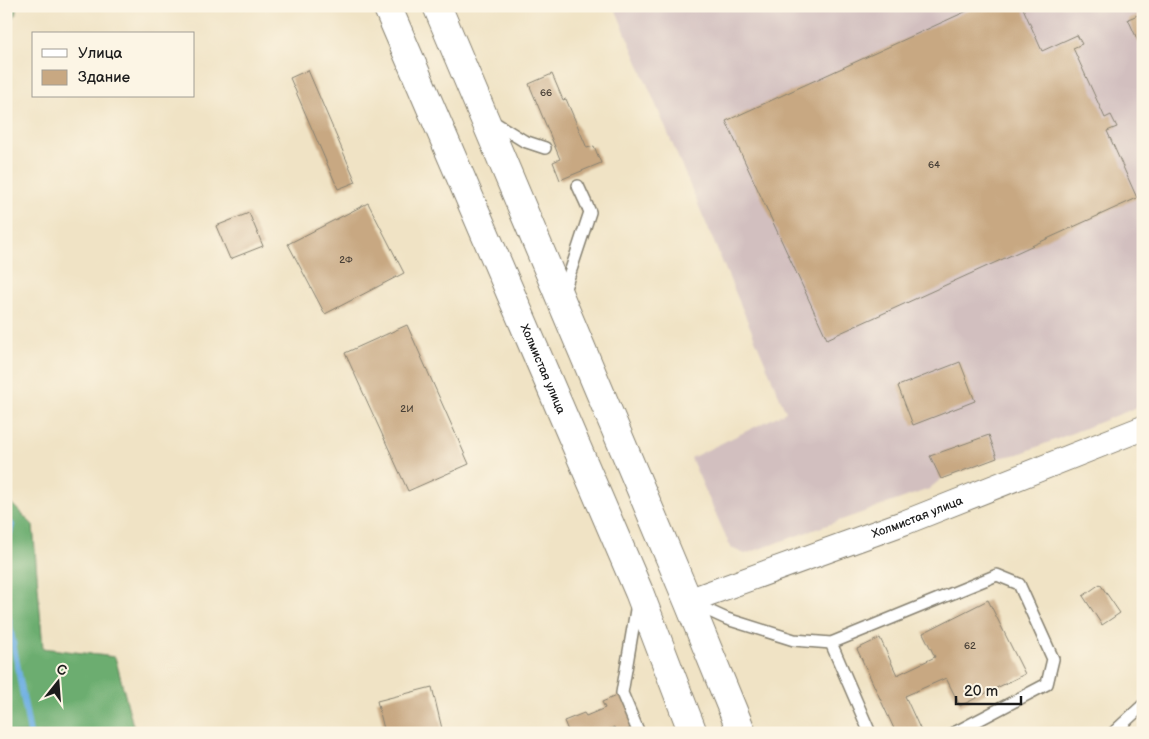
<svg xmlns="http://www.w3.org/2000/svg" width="1149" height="739" viewBox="0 0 1149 739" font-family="'Balsamiq Sans',sans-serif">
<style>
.industrial{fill:#d2bfbf}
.forest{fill:#6cad70;stroke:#446446}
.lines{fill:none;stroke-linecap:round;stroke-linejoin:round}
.stream{stroke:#70b0e3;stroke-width:6}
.building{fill:#c8a882}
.lane-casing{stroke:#868070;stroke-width:14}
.street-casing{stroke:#868070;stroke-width:26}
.highway-casing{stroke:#868070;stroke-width:30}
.lane{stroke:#fff;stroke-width:11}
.street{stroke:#fff;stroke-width:24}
.highway{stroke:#fff;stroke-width:28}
.labels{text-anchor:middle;stroke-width:4;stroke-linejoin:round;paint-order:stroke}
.number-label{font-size:10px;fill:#473f36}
.street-label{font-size:12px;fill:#1c1c1c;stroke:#fcf5e5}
</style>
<rect width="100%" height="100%" fill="#fcf5e5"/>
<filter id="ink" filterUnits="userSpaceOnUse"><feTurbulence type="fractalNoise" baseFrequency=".02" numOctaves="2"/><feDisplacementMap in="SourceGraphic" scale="10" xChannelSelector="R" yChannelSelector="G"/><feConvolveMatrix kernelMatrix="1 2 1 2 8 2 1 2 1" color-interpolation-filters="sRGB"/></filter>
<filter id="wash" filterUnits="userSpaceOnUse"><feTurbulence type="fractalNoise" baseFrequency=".0096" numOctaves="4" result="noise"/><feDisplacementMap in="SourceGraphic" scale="20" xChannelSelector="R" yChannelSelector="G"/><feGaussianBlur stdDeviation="1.12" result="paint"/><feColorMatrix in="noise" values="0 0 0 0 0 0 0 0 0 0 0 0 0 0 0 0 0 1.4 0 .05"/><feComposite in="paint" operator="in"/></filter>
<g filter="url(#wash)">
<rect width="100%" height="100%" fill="#f0e3c5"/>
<path class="industrial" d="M614,6h529v399l-124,49 -22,4 -56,21 -12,10 -184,65 -14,-6 -40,-90 95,-46z"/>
<path class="forest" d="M6,6h10v8l-10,12z
M6,498l27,27 10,123 72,9 20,76h-129z"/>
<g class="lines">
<path class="stream" d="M6,519l6,6 -6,21
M6,605l24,128"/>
</g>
<g id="blocks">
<path class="building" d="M978,6h44l20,45 35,-16 5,9 -9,4 32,70 6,-3 6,12 -10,4 30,67 -310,141 -101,-218z
M1143,13v39l-15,-33z
M308,70l48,112 -18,7 -48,-111z
M552,74l11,26 3,-1 21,49 7,-2 7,17 -41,17 -7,-18 7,-3 -31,-75z
M368,203l36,70 -79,41 -37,-70z
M249,213l14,33 -33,13 -14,-33z
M407,325l62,139 -61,27 -63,-138z
M960,362l15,39 -62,24 -15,-39z
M989,435l8,23 -56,21 -11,-23z
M1100,584l20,29 -18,12 -19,-29z
M988,600l37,74 -65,32 -14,-28 -41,18 17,37h-26l-39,-84 23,-11 17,37 38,-18 -12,-24z
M432,687l11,46h-58l-8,-32z
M623,693l14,32 -17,8h-3l-3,-6 -12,6h-33l-5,-12 20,-8 2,3 19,-8 -3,-6z"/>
</g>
</g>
<g filter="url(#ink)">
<use href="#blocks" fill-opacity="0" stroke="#868070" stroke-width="1"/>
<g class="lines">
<g class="lane-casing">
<path id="lane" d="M492,121l32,20 21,7
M563,294l27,-82 -12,-26
M637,604l-15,89 17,40
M694,604l33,15 67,21 37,3 39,90
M831,643l166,-68 22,9 34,75 -6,25 -93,49
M1113,733l30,-28"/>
</g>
<g class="street-casing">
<g id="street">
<path id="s1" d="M688,601l218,-79 237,-94"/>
</g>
</g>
<g class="highway-casing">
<g id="highway">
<path id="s2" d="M387,6l252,586 54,141"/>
<path d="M437,6l251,595 54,132"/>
</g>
</g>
<use href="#lane" class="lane"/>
<use href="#street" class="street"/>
<use href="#highway" class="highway"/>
</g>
</g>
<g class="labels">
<g class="number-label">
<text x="546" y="96">66</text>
<text x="934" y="168">64</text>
<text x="346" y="263">2Ф</text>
<text x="407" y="412">2И</text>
<text x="970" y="649">62</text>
</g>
<g class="street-label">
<text dy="4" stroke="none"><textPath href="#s2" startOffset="395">Холмистая улица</textPath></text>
<text dy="4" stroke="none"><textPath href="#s1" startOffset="244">Холмистая улица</textPath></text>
</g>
</g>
<rect width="1149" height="739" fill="none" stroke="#fcf5e5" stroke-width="25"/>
<rect x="32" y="32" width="162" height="65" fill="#fcf5e5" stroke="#a29e95"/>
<rect x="42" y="49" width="25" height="8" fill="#ffffff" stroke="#a29e95"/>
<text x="78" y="58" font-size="15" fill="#1c1c1c">Улица</text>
<rect x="42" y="70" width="25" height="15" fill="#c8a882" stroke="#a29e95"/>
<text x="78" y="82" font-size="15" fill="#1c1c1c">Здание</text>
<g transform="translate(58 682) rotate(17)" stroke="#fcf5e5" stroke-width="4" paint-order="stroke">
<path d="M0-4L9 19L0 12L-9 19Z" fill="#1c1c1c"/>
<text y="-8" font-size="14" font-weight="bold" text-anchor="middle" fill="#1c1c1c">С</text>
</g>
<path d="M956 696v8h65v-8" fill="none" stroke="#1c1c1c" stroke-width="2.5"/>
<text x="964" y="696" font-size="15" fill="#1c1c1c" stroke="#fcf5e5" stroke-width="4" paint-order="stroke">20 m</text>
</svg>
